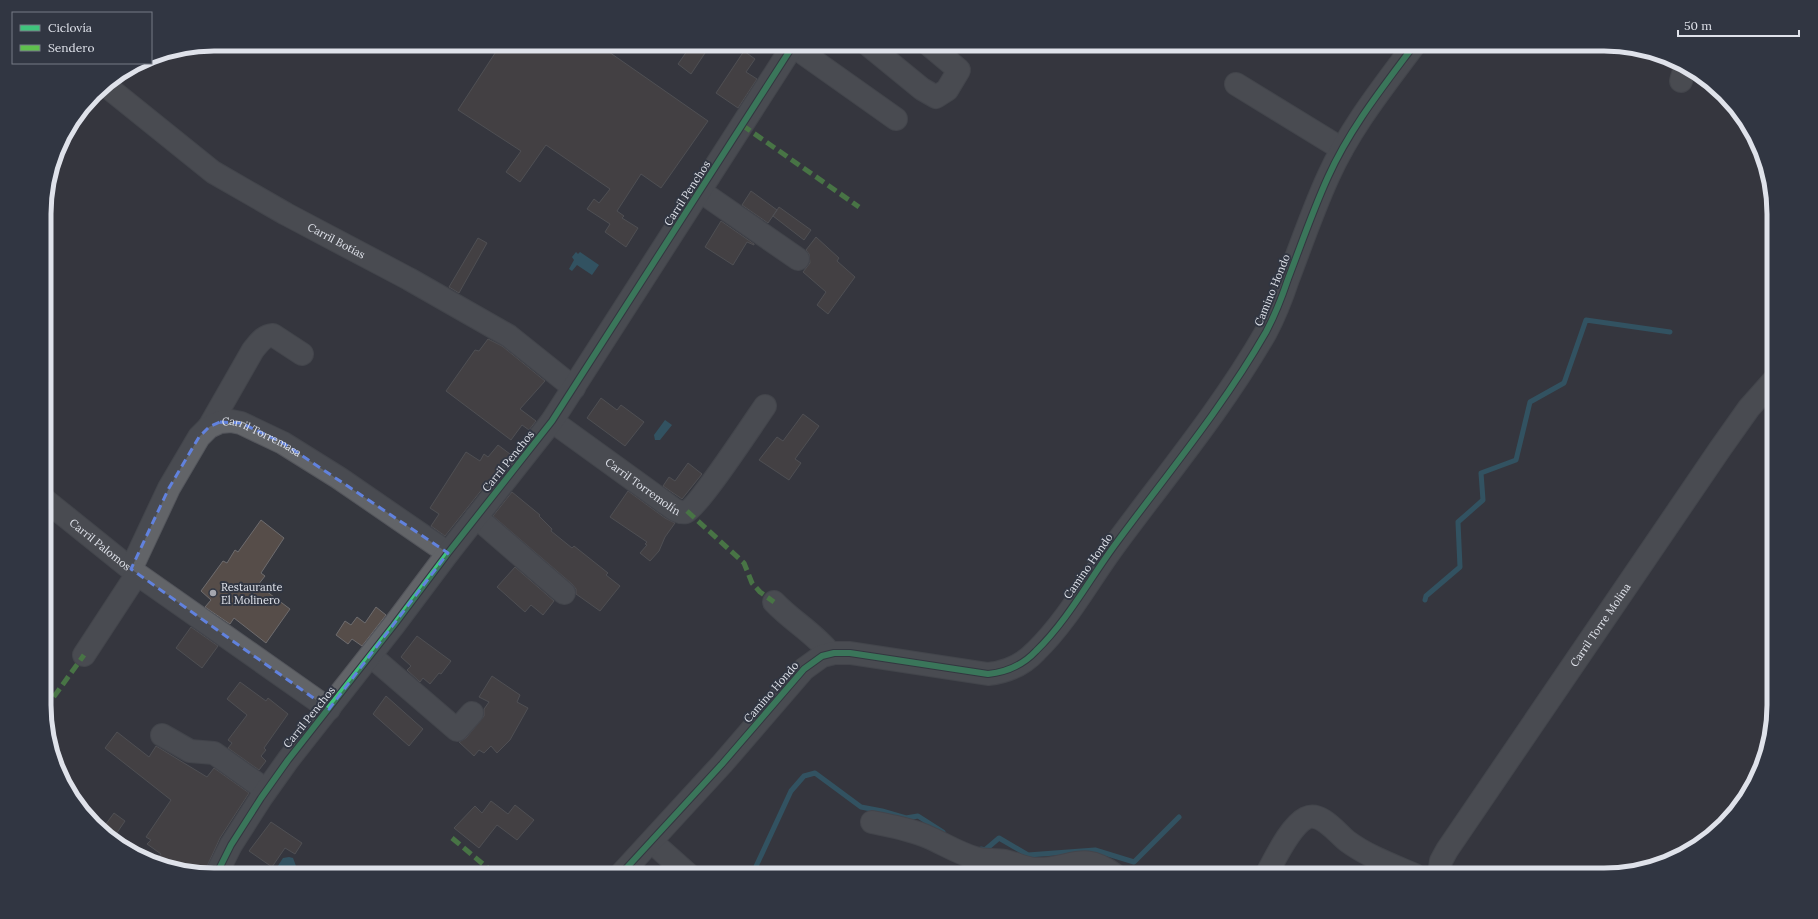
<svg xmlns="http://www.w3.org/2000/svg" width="1818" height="919" viewBox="0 0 1818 919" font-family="Lora,serif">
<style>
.water{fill:#2f748d}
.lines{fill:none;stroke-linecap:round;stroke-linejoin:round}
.stream{stroke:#2f748d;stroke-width:5}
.building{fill:#564d49;stroke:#6e6c6e}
.minor-casing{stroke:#54565c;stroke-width:24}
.minor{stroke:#626468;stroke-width:22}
.quiet{stroke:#5fbe4e;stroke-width:5;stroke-dasharray:10 5;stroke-linecap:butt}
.cycleway-casing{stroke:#313642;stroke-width:8}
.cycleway{stroke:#40c37c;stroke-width:6}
.marked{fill:none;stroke:#6182de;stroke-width:3;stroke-dasharray:8 5;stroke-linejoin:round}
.poi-dot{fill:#a4a6ae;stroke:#313642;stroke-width:1.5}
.labels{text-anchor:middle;stroke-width:4;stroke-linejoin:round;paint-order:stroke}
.street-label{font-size:11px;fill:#dfe2ea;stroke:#313642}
.poi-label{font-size:11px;fill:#dfe2ea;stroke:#313642;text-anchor:start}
.rim{fill:none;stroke:#dfe2ea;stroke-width:5}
</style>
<rect width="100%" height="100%" fill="#35373e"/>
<path class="water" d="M576,252l2,2 2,-2 19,13 -7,10 -15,-10 -5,6 -3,-2 5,-9 -2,-3z
M665,420l7,5 -12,15h-5l-1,-5z
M289,857l4,1 3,8 -7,9h-17l11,-17z"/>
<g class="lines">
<path class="stream" d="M1425,600l1,-4 34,-29 -2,-45 25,-22 -2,-27 35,-13 14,-58 34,-19 22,-63 84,12
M981,849l4,1 14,-12 29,17 67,-5 39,12 45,-45
M752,875l39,-84 13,-15 11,-3 46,34 21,4 24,7 12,-2 25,16"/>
</g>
<path class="building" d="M501,44h113l-5,8 99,69 -47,67 -20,-14 -24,37 7,5 -2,2 16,10 -12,19 -21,-15 5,-8 -23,-15 7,-10 5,4 11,-14 -64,-44 -26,37 -14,-10 15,-21 -63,-41z
M692,44h19l-20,30 -13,-10z
M744,51l11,8 -9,13 11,7 -19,29 -22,-15z
M751,191l26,19 -9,13 -26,-18z
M779,207l32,23 -7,10 -31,-24z
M721,221l33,23v1l-7,-3 -14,23 -28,-18z
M816,237l23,21 -2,3 18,16 -27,37 -11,-9 9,-13 -23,-20 7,-9 -1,-9 -3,-4z
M478,238l9,5 -28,50 -10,-6z
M488,339l14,7 43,35 -25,28 16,12 -7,9 -7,-5 -11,15 -65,-49 29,-41 4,1z
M601,398l16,12 4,-5 23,17 -19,24 -38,-28z
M803,414l16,12 -24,33 6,4 -12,17 -30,-20 18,-23 6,4z
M498,445l12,9 -65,82 -14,-10 8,-12 -9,-6 36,-56 14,9 4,-7 4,3z
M688,463l14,11 -20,25 -19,-13 6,-9 6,4z
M628,491l37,27 10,5 -10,14 -6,14 -9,10 -10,-8 7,-8 -2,-1 2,-2 -37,-25z
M512,492l28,23 -1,1 13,13 -1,2 21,17 2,-2 34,27 -2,2 14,11 -20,25 -24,-17v-5l-4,-5 -79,-68z
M261,520l23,18 -23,35 4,3 -7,9 32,24 -24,34 -32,-25 -4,6 -25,-17 6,-7 -10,-9 22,-30 4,2 8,-13 3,2z
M515,567l39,34 -11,14 -12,-10 -6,7 -28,-25z
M376,607l10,8 -24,31 -10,-7 -4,5 -12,-9 9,-14 6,4 6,-8 8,6z
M191,627l27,19 -16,22 -26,-20z
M417,636l34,25 -10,13 -2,-1 -9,11 -7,-6 -3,4 -13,-12 4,-4 -10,-9z
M492,676l28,19 -3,7 11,6 -18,32 -13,13 -6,-7 -7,7 -5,-3 -5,6 -15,-14 7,-4 18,-22v-7l5,-7 -10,-5z
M240,682l26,19 2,-3 20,16 -24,34 2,2 -5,6 5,5 -7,9 -31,-22 4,-5 -4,-3 19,-25 -20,-16z
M386,696l37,33 -14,17 -36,-32z
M117,732l32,25 7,-11 51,31 7,-9 35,25 -29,45 -16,35 -48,-12 5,-7 -14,-10 4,-4 -5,-3 25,-37 -66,-52z
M491,801l17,13 7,-9 19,15 -17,20 -20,-15 -18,23 -25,-20 21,-22 7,7z
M114,813l11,8 -11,16 -11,-9z
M271,822l31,21 -7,11 -10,-6 -13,19 -23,-16z"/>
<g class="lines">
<g class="minor-casing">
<g id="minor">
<path d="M867,44l55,45 14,8 11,-7 12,-20 -31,-26"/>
<path d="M793,46l103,73"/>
<path d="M1681,81l4,-14"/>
<path d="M1236,84l106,65"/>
<path id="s1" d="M105,85l108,87 73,42 123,65 100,57 65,52"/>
<path d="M700,191l98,68"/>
<path id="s2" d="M552,421l112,81c6,4 14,12 22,10 12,-5 68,-90 79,-106"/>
<path d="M209,427l44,-77c6,-7 10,-14 20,-15l29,19"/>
<path id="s3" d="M45,500l92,74"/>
<path d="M476,517l88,76"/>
<path id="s4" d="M131,569l38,-81 30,-51 10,-10 11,-5 11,-1 10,2 42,20 56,35 109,75"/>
<path d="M774,602c18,19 40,31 56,51"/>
<path d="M84,655l53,-81 192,135"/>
<path d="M371,656l86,74 15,-17"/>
<path d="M162,735l28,16 24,2 52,37"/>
<path d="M872,822c19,4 38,7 56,15 16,7 30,16 47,21 10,3 20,1 30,3 10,2 19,7 29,8 37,2 46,-20 81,6"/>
<path d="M652,842l37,33"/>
<path d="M216,875l15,-30 30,-47 27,-38 106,-135 54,-72 104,-132 242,-377"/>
<path d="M620,875l102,-111 82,-95 18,-13 12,-3h16l138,21c19,-2 35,-9 48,-23 32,-31 54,-73 81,-109 51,-69 106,-135 149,-210 9,-17 16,-35 22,-53 13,-34 25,-69 40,-102 22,-49 55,-90 87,-133"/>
<path d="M1266,875c9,-16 24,-49 40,-57 15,-7 31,15 41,23 20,15 45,24 68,34"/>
<path id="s5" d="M1439,875l2,-14 6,-11 273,-401 29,-41 24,-27"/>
</g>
</g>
<use href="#minor" class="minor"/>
<path class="quiet" d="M742,125l117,82
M687,511l57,52 8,20 8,9 14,10
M45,709l39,-54
M452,838l44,37"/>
<g class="cycleway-casing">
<path id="cycleway" d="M216,875l15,-30 30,-47 27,-38 106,-135 54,-72 104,-132 242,-377
M620,875l102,-111 82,-95 18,-13 12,-3h16l138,21c19,-2 35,-9 48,-23 32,-31 54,-73 81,-109 51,-69 106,-135 149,-210 9,-17 16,-35 22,-53 13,-34 25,-69 40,-102 22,-49 55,-90 87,-133"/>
</g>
<use href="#cycleway" class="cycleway"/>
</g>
<path d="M0 0H1818V919H0ZM220,422l21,1 42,20 165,110 -119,156 -198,-140 38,-81 30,-51 10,-10z" fill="#35373e" fill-opacity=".55" fill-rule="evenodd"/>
<path class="marked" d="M220,422l21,1 42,20 165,110 -119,156 -198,-140 38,-81 30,-51 10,-10z"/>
<circle class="poi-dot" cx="213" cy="593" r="4"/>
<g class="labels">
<g class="street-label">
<text transform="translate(687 193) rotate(-57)" y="4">Carril Penchos</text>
<text dy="4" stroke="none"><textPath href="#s1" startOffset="280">Carril Botías</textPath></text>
<text transform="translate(1272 290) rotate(-68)" y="4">Camino Hondo</text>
<text dy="4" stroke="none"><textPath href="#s4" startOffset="220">Carril Torremasa</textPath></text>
<text transform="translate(508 461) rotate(-51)" y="4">Carril Penchos</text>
<text dy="4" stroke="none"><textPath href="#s2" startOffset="112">Carril Torremolín</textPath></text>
<text dy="4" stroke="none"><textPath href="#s3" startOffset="71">Carril Palomos</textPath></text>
<text transform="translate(1088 566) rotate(-55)" y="4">Camino Hondo</text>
<text dy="4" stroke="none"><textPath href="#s5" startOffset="299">Carril Torre Molina</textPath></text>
<text transform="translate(771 692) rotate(-49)" y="4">Camino Hondo</text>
<text transform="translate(309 717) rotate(-51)" y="4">Carril Penchos</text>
</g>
<g class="poi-label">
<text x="221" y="591">Restaurante<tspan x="221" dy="13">El Molinero</tspan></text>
</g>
</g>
<path d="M0 0H1818V919H0ZM214 51H1604A163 163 0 0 1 1767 214V705A163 163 0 0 1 1604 868H214A163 163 0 0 1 51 705V214A163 163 0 0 1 214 51Z" fill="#313642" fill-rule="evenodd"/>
<path class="rim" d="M214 51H1604A163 163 0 0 1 1767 214V705A163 163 0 0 1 1604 868H214A163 163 0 0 1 51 705V214A163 163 0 0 1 214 51Z"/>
<rect x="12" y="12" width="140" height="52" fill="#313642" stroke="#777b85"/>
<rect x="20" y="25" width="20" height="6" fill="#40c37c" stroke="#777b85"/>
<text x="48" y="32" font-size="12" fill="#dfe2ea">Ciclovía</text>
<rect x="20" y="45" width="20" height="6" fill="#5fbe4e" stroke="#777b85"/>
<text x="48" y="52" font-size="12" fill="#dfe2ea">Sendero</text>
<path d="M1678 30v6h121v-6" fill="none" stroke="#dfe2ea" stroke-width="2"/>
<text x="1684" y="30" font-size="12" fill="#dfe2ea" stroke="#313642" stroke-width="3" paint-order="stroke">50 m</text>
</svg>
